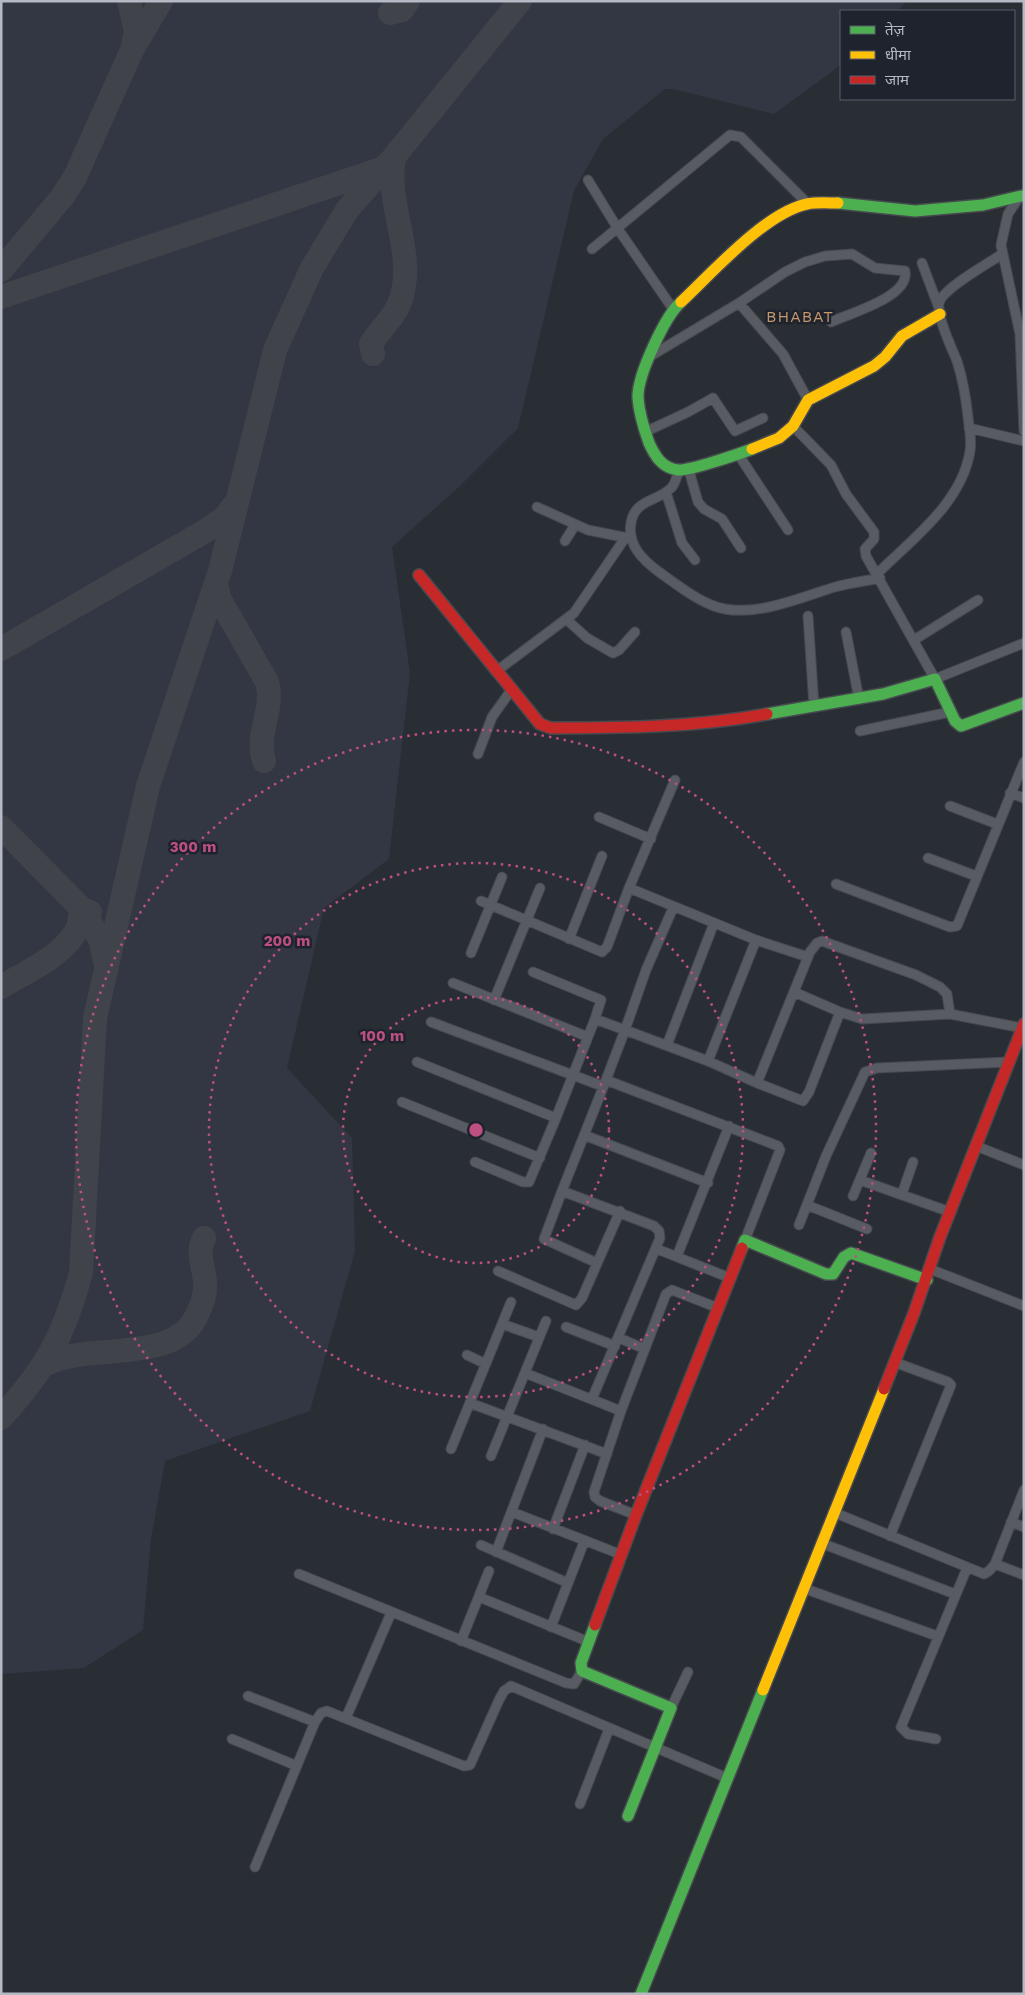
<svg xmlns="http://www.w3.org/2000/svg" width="1025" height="1995" viewBox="0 0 1025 1995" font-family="'Work Sans','Noto Sans Devanagari',sans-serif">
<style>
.airport{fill:#323743}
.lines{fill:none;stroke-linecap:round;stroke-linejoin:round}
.taxiway{stroke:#40444a;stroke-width:24}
.street-casing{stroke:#46494f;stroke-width:11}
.fast-casing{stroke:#46494f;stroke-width:14}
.slow-casing{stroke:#46494f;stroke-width:14}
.jam-casing{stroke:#46494f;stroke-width:14}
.street{stroke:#585b62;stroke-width:9}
.fast{stroke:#4caf50;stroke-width:11}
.slow{stroke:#ffc107;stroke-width:11}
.jam{stroke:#c62828;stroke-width:11}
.ring{fill:none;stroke:#bd5080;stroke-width:2.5;stroke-dasharray:2.5 5}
.labels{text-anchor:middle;stroke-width:5;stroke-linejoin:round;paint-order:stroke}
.quarter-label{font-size:16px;letter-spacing:1px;fill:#c6986d;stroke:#1e232d}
.centre{fill:#bd5080;stroke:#1e232d;stroke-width:2.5}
.ring-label{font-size:15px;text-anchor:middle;font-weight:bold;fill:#bd5080;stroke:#1e232d;stroke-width:5;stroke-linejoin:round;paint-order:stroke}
</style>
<rect width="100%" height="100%" fill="#292d34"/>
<path class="airport" d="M1,1h906l-10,10h-56v54l-67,49 -101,-25h-8l-62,50 -29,52 -56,237 -59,59 -67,60 18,126 -21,186 -65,49 -37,160 65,70 3,113 -45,160 -145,50 -14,78 -8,91 -59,38 -83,6z"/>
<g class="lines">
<path class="taxiway" d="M129,1l7,30 -3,15
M390,13l12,-3 6,-9
M1,270l62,-74 12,-19 57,-127 29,-49
M1,297l380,-128
M373,354l-2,-10c9,-16 25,-27 30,-45 15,-47 -16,-95 -7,-142
M216,583l3,15 48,84c8,27 -12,52 -3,79
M1,649l206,-119 18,-13 11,-14
M1,827l80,81 19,31 6,26
M1,987c25,-15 65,-32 77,-60 2,-6 2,-13 3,-19l9,4
M44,1365c43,-24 130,1 153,-50 5,-10 9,-21 8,-33 -1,-16 -9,-29 -1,-44
M1,1418c45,-50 62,-80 80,-145l14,-255 53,-232 72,-215 55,-221 37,-82 35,-58 47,-53 126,-156"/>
<g class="street-casing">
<path id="street" d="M588,180l30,49 55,80
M1020,196l-12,18 -7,31 19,89 4,97
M592,249l138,-114 11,2 67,67
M922,263l17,45
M739,303l44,51 25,46
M649,357l90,-54 46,-31 20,-10 20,-6 27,-2 23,14 30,3c5,26 -55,42 -74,51
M793,426l38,39 15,29 28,38v7l-9,10 1,7 69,123 89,-36
M969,428l55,13
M645,432l43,-20 25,-14 22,33 28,-13
M738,454l50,76
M688,467l10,35 6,7 18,10 19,29
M679,470c-2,5 -3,12 -7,17 -13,15 -37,11 -41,36 -4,22 12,37 28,49 17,12 36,27 55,34 37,14 87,-9 121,-19 15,-4 30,-6 45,-9
M666,492l16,51 13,17
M537,507l51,23 40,8
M565,541l10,-16
M877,574c35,-35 85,-71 93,-123 2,-11 -1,-23 -2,-34 -2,-19 -5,-37 -11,-56 -5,-12 -21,-46 -18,-58 4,-15 49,-39 63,-49
M808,616l6,90
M566,619l21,19 26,15 6,-3 16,-18
M846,632l13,67
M914,640l64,-40
M498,670l76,-57 51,-75
M860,731l90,-19
M478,754l14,-37 20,-28
M675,780l-46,108 127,52 52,17
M1010,793l14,5
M950,806l47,18
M599,817l52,22
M928,858l48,18
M836,884l114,43 7,-1 67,-164
M481,901l121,51 5,-5 22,-59
M673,908l-27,62 -21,60 83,31 49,22
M569,939l33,-83
M471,953l31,-76
M533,972l68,28 -6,19
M453,983l135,54
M794,992l46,20 22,7 88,-5 72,14
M494,1000l46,-112
M840,1012l-31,80 -6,9 -46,-18 53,-131 7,-9 5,-2 94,34 24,12 7,7 3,20
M431,1022l171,64
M667,1045l47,-122
M708,1061l48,-121
M417,1062l139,56 39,-99 30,11 -19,50
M402,1102l138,56
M584,1135l124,48
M976,1146l48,19
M475,1162l48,20h6l27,-64
M860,1180l90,32
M562,1191l-18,48 53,24
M902,1194l11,-32
M853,1196l18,-43
M807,1205l60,24
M799,1225l27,-69 39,-84 12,-4 131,-6
M657,1249l73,29
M677,1256l52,-130
M930,1269l94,37
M498,1271l78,34 6,-7 38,-87
M502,1324l37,13
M566,1327l49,19
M619,1338l26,11
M467,1355l19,9
M525,1373l96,38
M592,1399l68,-161 -1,-7 -5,-5 -92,-35 44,-111 172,66 2,4 -35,90
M470,1403l137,51
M451,1449l60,-147
M491,1456l55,-135
M512,1512l110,43
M833,1512l151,62 5,-3 6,-7 29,-74
M636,1515l-36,-14 -5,-4 -1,-5 27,-81 45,-117 6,-4 46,18
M1011,1522l13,5
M553,1529l32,-84
M890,1536l61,-151 -3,-3 -54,-20
M821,1543l134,51
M481,1545l87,38
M496,1552l47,-123
M995,1564l29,11
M299,1574l267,109 8,1 8,-13
M803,1588l134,48
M479,1597l110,45
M551,1627l33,-85
M461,1641l28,-70
M248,1696l67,26
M671,1708l17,-36
M346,1718l45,-105
M232,1739l65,27
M936,1739l-28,-5 -7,-7 66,-159
M580,1804l29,-75
M255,1867l60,-145 6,-9 6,-2 137,55 6,-1 29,-65 5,-9 7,-5 216,92"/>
</g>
<g class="fast-casing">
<path id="fast" d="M838,203l77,8 68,-6 38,-9
M681,302c-16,14 -44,74 -43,96 1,15 6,31 11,45 6,13 13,25 29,27 11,1 61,-16 74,-21
M767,714l116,-20 52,-15 20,42 6,5 63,-23
M742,1248l3,-8 81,34h7l11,-17 7,-4 76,27
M595,1625l-14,38 1,8 89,37 -43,108
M641,1994l122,-304"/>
</g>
<g class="slow-casing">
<path id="slow" d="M681,302c32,-30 84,-89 126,-98 10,-2 21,-1 31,-1
M752,449l27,-11 14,-12 15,-26 66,-34 11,-9 17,-21 38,-22
M763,1690l121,-301"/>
</g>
<g class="jam-casing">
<path id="jam" d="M419,575l121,149 11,4c73,0 145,-1 216,-14
M884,1389l30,-76 26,-76 84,-213
M595,1625l41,-110 106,-267"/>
</g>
<use href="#street" class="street"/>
<use href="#fast" class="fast"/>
<use href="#slow" class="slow"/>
<use href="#jam" class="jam"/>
</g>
<g class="ring">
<circle cx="476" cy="1130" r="133"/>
<circle cx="476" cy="1130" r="267"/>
<circle cx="476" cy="1130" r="400"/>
</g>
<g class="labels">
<g class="quarter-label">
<text x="800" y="322">BHABAT</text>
</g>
</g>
<circle cx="476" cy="1130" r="8" class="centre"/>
<g class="ring-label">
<text x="193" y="852">300 m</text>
<text x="287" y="946">200 m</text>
<text x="382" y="1041">100 m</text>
</g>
<rect width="1025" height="1995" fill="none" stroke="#b4b9c4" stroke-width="5"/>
<rect x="840" y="10" width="175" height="90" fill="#1e232d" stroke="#5a5f69"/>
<rect x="850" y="26" width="25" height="8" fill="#4caf50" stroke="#5a5f69"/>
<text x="885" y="35" font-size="15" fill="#b4b9c4">तेज़</text>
<rect x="850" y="51" width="25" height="8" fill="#ffc107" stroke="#5a5f69"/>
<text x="885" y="60" font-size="15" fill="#b4b9c4">धीमा</text>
<rect x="850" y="76" width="25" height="8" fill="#c62828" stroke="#5a5f69"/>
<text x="885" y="85" font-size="15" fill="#b4b9c4">जाम</text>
</svg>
